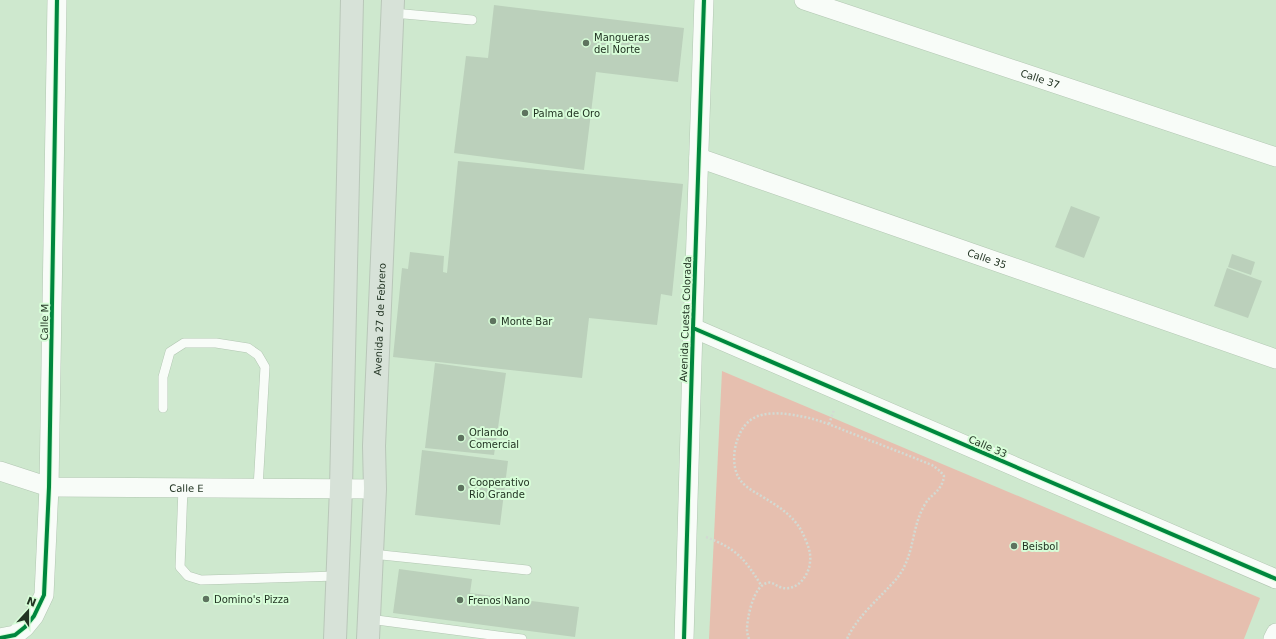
<svg xmlns="http://www.w3.org/2000/svg" width="1276" height="639" viewBox="0 0 1276 639" font-family="'DejaVu Sans',sans-serif">
<style>
.green{fill:#e6bfaf}
.building{fill:#bbd0bb}
.lines{fill:none;stroke-linecap:round;stroke-linejoin:round}
.service-casing{stroke:#b2c6b2;stroke-width:10}
.minor-casing{stroke:#b2c6b2;stroke-width:20}
.primary-casing{stroke:#b9c7b9;stroke-width:24}
.path{stroke:#d3dad3;stroke-width:2.5;stroke-dasharray:2 2;stroke-linecap:butt}
.service{stroke:#f8fcf8;stroke-width:9}
.minor{stroke:#f8fcf8;stroke-width:19}
.primary{stroke:#d7e2d8;stroke-width:22}
.cycleway-casing{stroke:#d7fdd8;stroke-width:6}
.cycleway{stroke:#00873e;stroke-width:4}
.poi-dot{fill:#5e735f;stroke:#d7fdd8;stroke-width:1.5}
.labels{text-anchor:middle;stroke-width:4;stroke-linejoin:round;paint-order:stroke}
.poi-label{font-size:10px;fill:#223423;stroke:#d7fdd8;text-anchor:start}
.street-label{font-size:10px;fill:#223423;stroke:#d7fdd8}
</style>
<rect width="100%" height="100%" fill="#cee8ce"/>
<path class="green" d="M722,371l538,227 -16,41h-535z"/>
<path class="building" d="M494,5l190,23 -6,54 -82,-10 -12,98 -130,-17 12,-97 22,2z
M458,161l225,23 -11,112 -11,-2 -4,31 -68,-7 -7,60 -189,-21 9,-89 6,1 2,-17 34,4 -1,16 4,1z
M1071,206l29,11 -16,41 -29,-11z
M1232,254l23,8 -4,13 -23,-8z
M1227,268l35,13 -14,37 -34,-12z
M435,363l71,10 -12,82 -69,-7z
M422,450l86,11 -8,64 -85,-10z
M399,569l73,10 -2,14 109,14 -4,30 -182,-24z"/>
<g class="lines">
<g class="service-casing">
<path id="service" d="M393,13l79,7
M163,408v-31l7,-25 14,-9h32l32,5 10,7 7,12 -7,121
M183,488l-3,79 8,9 13,4 136,-4
M372,554l155,16
M369,619l153,20"/>
</g>
<g class="minor-casing">
<g id="minor">
<path id="s1" d="M804,0l472,157"/>
<path id="s2" d="M699,158l577,201"/>
<path d="M693,328l583,251"/>
<path id="s3" d="M0,471l49,16 326,2"/>
<path d="M0,638l15,-3 10,-8 9,-11 10,-21 5,-108 8,-487"/>
<path d="M684,639l9,-311 11,-328"/>
<path d="M1273,639l3,-6"/>
</g>
</g>
<g class="primary-casing">
<g id="primary">
<path d="M335,639l6,-151 11,-488"/>
<path id="s4" d="M368,639l7,-150 -1,-43 19,-446"/>
</g>
</g>
<path class="path" d="M829,424l5,-14
M706,537c31,12 38,21 55,48
M749,639c-1,-3 -2,-6 -2,-9 0,-11 6,-44 20,-47 5,-2 9,3 13,4 16,6 29,-11 30,-25 1,-8 -1,-14 -4,-21 -9,-25 -27,-34 -48,-47 -6,-3 -13,-8 -17,-13 -8,-10 -8,-25 -5,-37 3,-10 7,-19 16,-25 12,-8 33,-6 47,-3 20,3 39,12 57,19 26,10 51,20 76,30l8,6 4,5c-2,16 -14,18 -20,30 -11,19 -10,42 -20,61 -3,7 -9,14 -15,20 -15,16 -33,32 -42,52"/>
<use href="#service" class="service"/>
<use href="#minor" class="minor"/>
<use href="#primary" class="primary"/>
<g class="cycleway-casing">
<path id="cycleway" d="M693,328l583,251
M0,638l15,-3 10,-8 9,-11 10,-21 5,-108 8,-487
M684,639l9,-311 11,-328"/>
</g>
<use href="#cycleway" class="cycleway"/>
</g>
<g class="poi-dot">
<circle cx="586" cy="43" r="4"/>
<circle cx="525" cy="113" r="4"/>
<circle cx="493" cy="321" r="4"/>
<circle cx="461" cy="438" r="4"/>
<circle cx="461" cy="488" r="4"/>
<circle cx="1014" cy="546" r="4"/>
<circle cx="206" cy="599" r="4"/>
<circle cx="460" cy="600" r="4"/>
</g>
<g class="labels">
<g class="poi-label">
<text x="594" y="41">Mangueras<tspan x="594" dy="12">del Norte</tspan></text>
<text x="533" y="117">Palma de Oro</text>
<text x="501" y="325">Monte Bar</text>
<text x="469" y="436">Orlando<tspan x="469" dy="12">Comercial</tspan></text>
<text x="469" y="486">Cooperativo<tspan x="469" dy="12">Rio Grande</tspan></text>
<text x="1022" y="550">Beisbol</text>
<text x="214" y="603">Domino's Pizza</text>
<text x="468" y="604">Frenos Nano</text>
</g>
<g class="street-label">
<text dy="4" stroke="none"><textPath href="#s1" startOffset="249">Calle 37</textPath></text>
<text dy="4" stroke="none"><textPath href="#s2" startOffset="305">Calle 35</textPath></text>
<text transform="translate(685 319) rotate(-88)" y="4">Avenida Cuesta Colorada</text>
<text dy="4" stroke="none"><textPath href="#s4" startOffset="320">Avenida 27 de Febrero</textPath></text>
<text transform="translate(44 322) rotate(-89)" y="4">Calle M</text>
<text transform="translate(988 446) rotate(23)" y="4">Calle 33</text>
<text dy="4" stroke="none"><textPath href="#s3" startOffset="189">Calle E</textPath></text>
</g>
</g>
<g transform="translate(28 611) rotate(21)" stroke="#d7fdd8" stroke-width="3" paint-order="stroke">
<path d="M0-3L7 15L0 10L-7 15Z" fill="#223423"/>
<text y="-6" font-size="11" font-weight="bold" text-anchor="middle" fill="#223423">N</text>
</g>
</svg>
